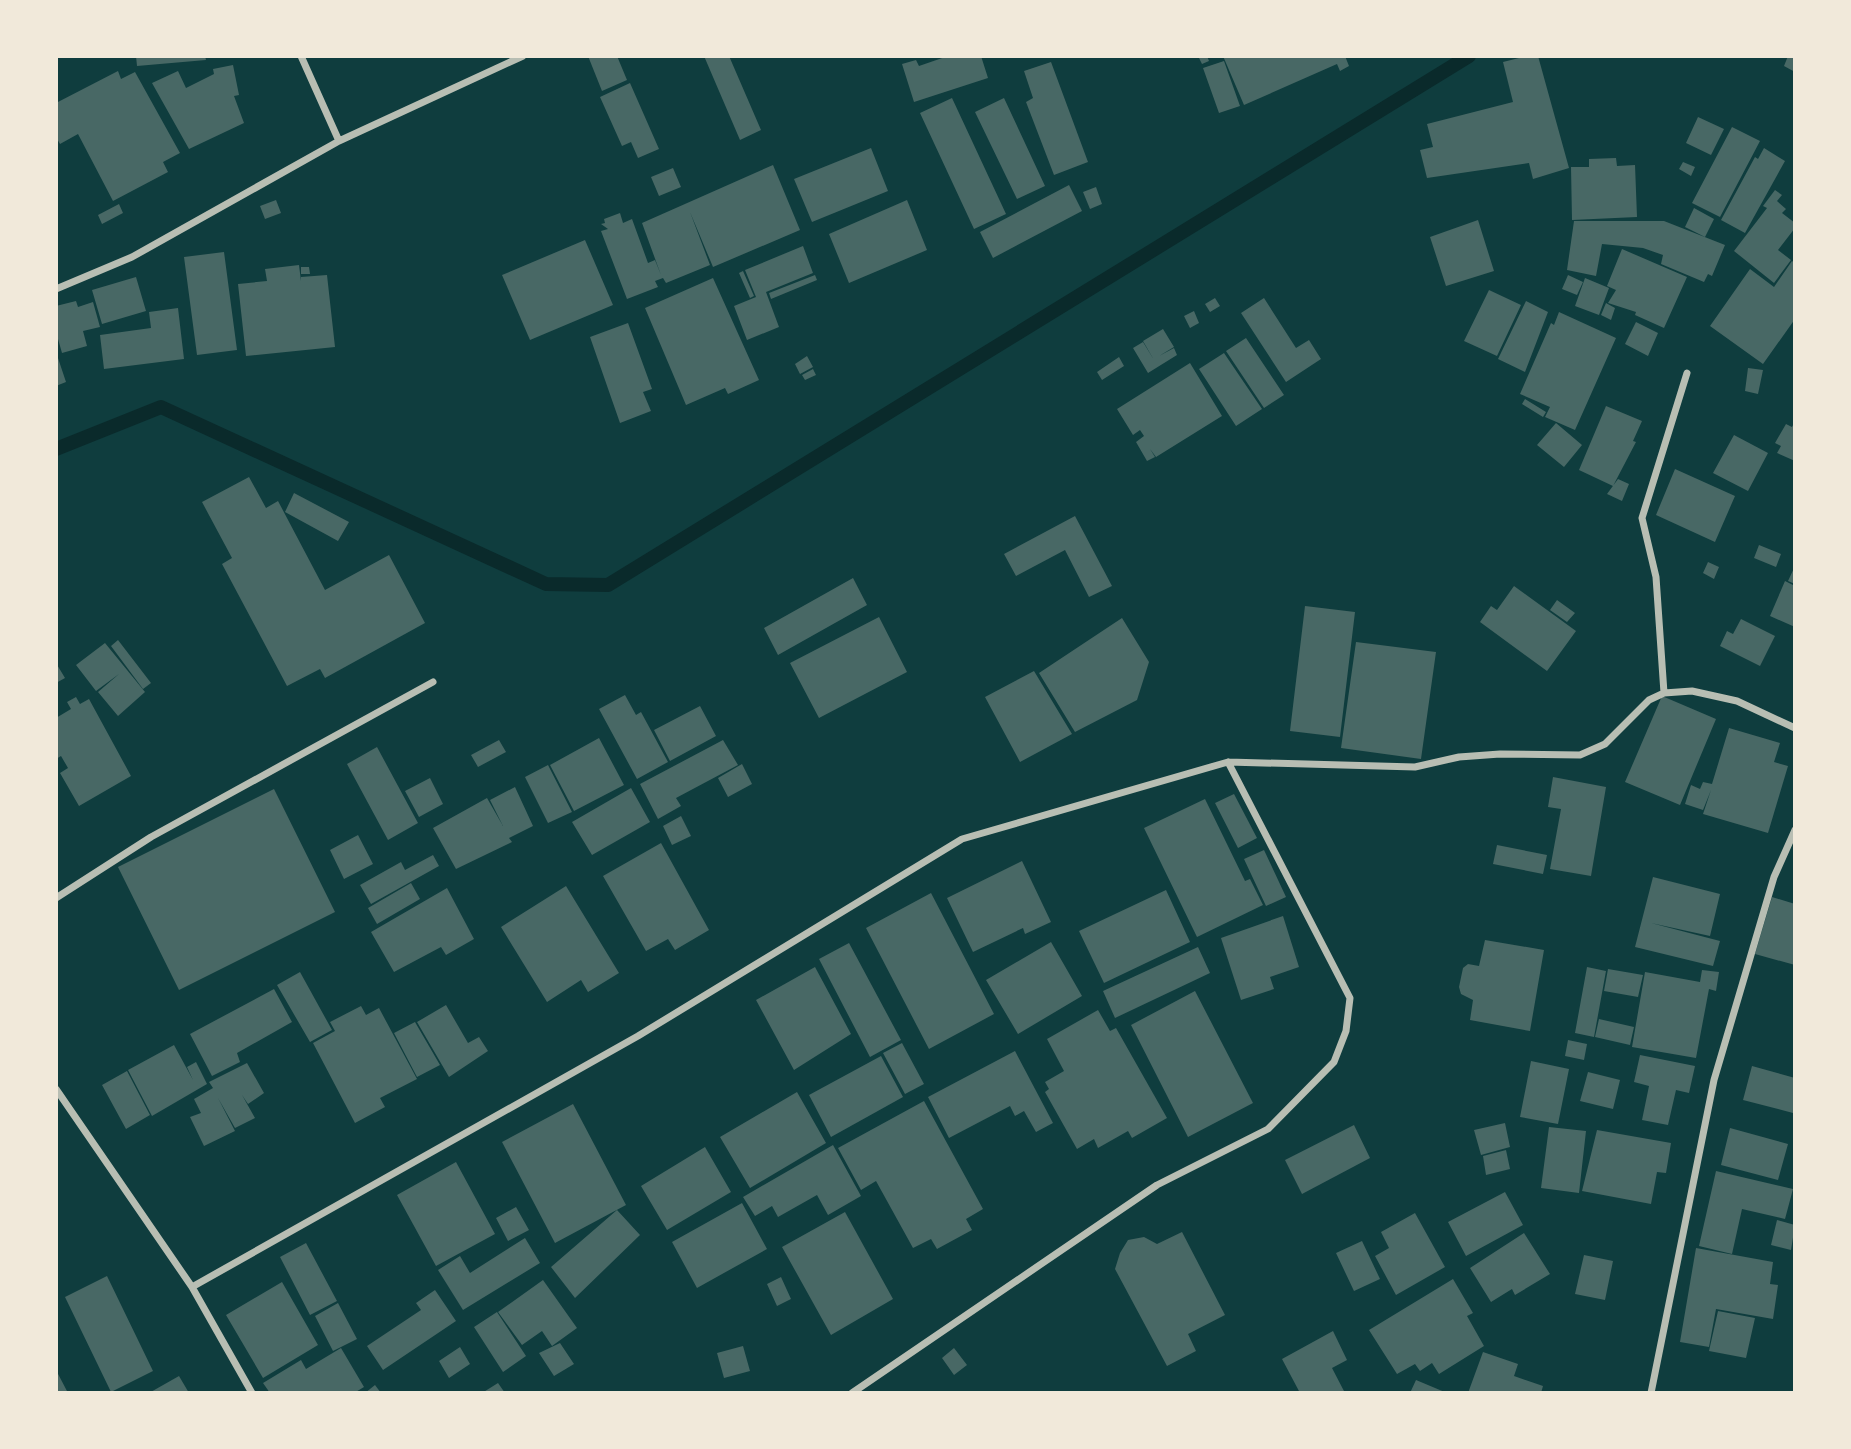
<svg xmlns="http://www.w3.org/2000/svg" width="1851" height="1449" viewBox="0 0 1851 1449" font-family="'Exo 2',sans-serif">
<style>
.lines{fill:none;stroke-linecap:round;stroke-linejoin:round}
.stream{stroke:#0a2a2b;stroke-width:14}
.building{fill:#486865}
.minor{stroke:#b8beb3;stroke-width:7}
</style>
<rect width="100%" height="100%" fill="#0f3d3e"/>
<g class="lines">
<path class="stream" d="M56,449l105,-42 385,177 62,1 861,-529"/>
</g>
<path class="building" d="M136,56h69l1,4 -69,6z
M588,56h29l10,24 -25,11z
M704,56h25l32,74 -21,10z
M948,56h33l7,22 -74,24 -12,-38 14,-4 3,6z
M1198,56h9l2,5 -7,3z
M1223,56h122l4,10 -9,5 -3,-7 -93,41z
M1527,56h11l31,112 -36,11 -4,-16 -102,15 -7,-28 13,-3 -6,-23 86,-22 -10,-40z
M1788,56h7v16l-11,-6z
M1224,61l16,45 -21,7 -16,-45z
M1051,62l37,100 -34,13 -28,-73 7,-4 -9,-27z
M233,65l6,30 -5,1 10,27 -55,26 -37,-66 26,-12 8,17 28,-14 -1,-5z
M118,71l3,8 14,-7 45,81 -17,9 5,10 -55,29 -35,-67 -18,10 -4,-7v-34z
M630,83l29,66 -21,9 -7,-16 -9,4 -22,-49z
M952,98l54,116 -32,15 -54,-116z
M1004,98l41,88 -28,13 -42,-87z
M1698,117l26,12 -13,26 -25,-12z
M1732,127l28,14 -40,76 -28,-14z
M871,148l17,43 -76,31 -18,-43z
M1764,148l21,13 -40,72 -24,-13 34,-63 3,2z
M1616,158l1,8 18,-1 2,52 -65,3 -1,-53h18v-8z
M1683,162l12,5 -4,9 -12,-7z
M773,165l27,65 -87,37 -23,-55 20,53 -44,18 -3,-5 -8,3 3,6 -31,12 -26,-68 7,-2 -7,-5 4,-1 -1,-4 16,-6 3,10 9,-4 16,44 7,-3 6,15 -19,-52z
M673,168l8,19 -22,9 -8,-19z
M1069,185l13,26 -89,47 -13,-26z
M1096,187l6,17 -12,5 -7,-17z
M1775,190l7,5 -5,6 9,8 -4,4 13,10v5l-17,22 13,10 -17,23 -40,-32 33,-43 -4,-2z
M276,200l5,13 -16,6 -5,-13z
M907,200l20,50 -78,33 -20,-49z
M119,204l4,9 -21,11 -4,-9z
M1694,208l20,11 -9,18 -20,-10z
M1478,220l16,51 -48,15 -16,-49z
M1574,221h90l61,24 -13,31 -4,-2 -4,8 -43,-18 2,-9 -20,-7 -41,-4 -6,32 -29,-6z
M585,240l28,65 -83,35 -28,-65z
M803,246l10,27 -47,19 13,35 -32,13 -13,-34 22,-9 -11,-27z
M1622,249l65,28 -23,51 -29,-13 1,-3 -28,-9 8,-13 -9,-4z
M224,252l13,98 -40,5 -13,-98z
M1792,261l3,2v56l-32,45 -53,-38 40,-57 24,18z
M299,265l2,16v-4l26,-2 8,72 -89,9 -8,-72 29,-3 -2,-12z
M301,267h8l1,7h-9z
M743,271l11,25 -4,2 -11,-25z
M815,275l2,5 -46,19 -2,-6z
M1568,275l15,7 -6,13 -15,-6z
M136,277l10,34 -44,13 -10,-34z
M713,278l46,102 -31,14 -3,-6 -39,17 -41,-97z
M1585,278l24,10 -10,27 -24,-9z
M1489,290l32,15 -24,51 -33,-15z
M1215,298l5,8 -10,6 -5,-8z
M1264,298l32,50 13,-8 12,19 -35,23 -45,-69z
M76,301l2,6 15,-5 7,25 -17,4 4,15 -25,7 -6,-21v-26z
M1526,301l22,11 -23,60 -27,-13z
M1606,303l9,5 -4,12 -10,-5z
M178,308l6,51 -80,10 -4,-34 51,-7 -2,-16z
M1194,311l5,12 -9,5 -6,-12z
M1559,312l57,26 -41,92 -30,-13 5,-10 -30,-13 31,-71 3,2z
M1636,322l22,11 -10,23 -23,-12z
M628,323l24,66 -9,3 8,19 -31,12 -30,-86z
M1163,329l11,18 -15,9 15,-8 3,7 -29,18 -15,-25 10,-6 11,18 -11,-19z
M1246,338l38,57 -20,13 -38,-57z
M56,352l10,30 -10,4z
M1224,353l38,56 -26,17 -37,-57z
M807,356l6,11 -13,7 -5,-10z
M1119,357l5,9 -22,14 -5,-8z
M1190,363l32,53 -66,41 -6,-8 5,8 -8,4 -11,-19 8,-6 -4,-6 -7,5 -16,-26z
M1748,368l15,2 -5,24 -13,-3z
M813,369l3,6 -11,5 -3,-5z
M1525,399l21,13 -3,5 -21,-13z
M1606,406l36,15 -9,20 3,1 -23,44 -34,-16z
M1795,421v40l-18,-8 4,-7 -6,-3 11,-19 6,3z
M1556,423l26,22 -18,22 -27,-22z
M1734,435l34,18 -20,38 -35,-18z
M1675,469l60,27 -20,46 -59,-27z
M249,477l17,31 12,-7 47,89 64,-35 36,68 -100,55 -5,-9 -33,17 -65,-122 10,-6 -30,-56z
M1618,479l11,5 -7,17 -15,-7z
M294,493l55,29 -11,19 -53,-29z
M1075,516l37,70 -23,11 -24,-47 -49,26 -12,-22z
M1759,545l22,9 -5,13 -22,-9z
M1708,562l11,5 -5,12 -11,-6z
M1795,566v18l-7,-3z
M853,578l14,27 -89,50 -14,-27z
M1785,581l10,5v41l-25,-11z
M1514,586l62,45 -29,40 -67,-49 11,-16 6,4z
M1557,600l18,13 -8,9 -17,-12z
M1305,606l50,6 -15,125 -50,-6z
M879,617l28,55 -88,46 -29,-55z
M1122,618l27,44 -12,38 -62,32 -36,-59z
M1741,619l34,17 -15,30 -40,-20 7,-15 6,3z
M118,640l33,43 -8,6 -32,-43z
M1356,642l80,10 -15,107 -80,-11z
M105,643l40,49 -27,24 -20,-24 21,-18 -23,17 -20,-26z
M56,663l9,15 -9,5z
M1034,671l38,63 -52,28 -35,-65z
M625,695l11,20 5,-3 27,50 -31,17 -38,-70z
M1662,696l54,23 -36,86 -55,-23z
M76,697l4,7 9,-5 42,77 -52,30 -19,-33 8,-5 -7,-12 -5,3v-41l15,-9 -4,-7z
M700,706l16,30 -46,25 -16,-31z
M1729,728l51,15 -6,19 14,4 -20,67 -65,-19 8,-24 -8,20 -18,-6 6,-19 9,4 3,-7 9,2z
M599,738l25,47 -50,26 -24,-46z
M499,740l7,12 -28,15 -7,-12z
M723,740l15,25 -62,33 5,8 -23,13 -18,-35z
M377,747l41,76 -30,17 -41,-76z
M742,764l10,20 -24,13 -10,-19z
M548,765l24,47 -24,11 -23,-46z
M1553,777l53,10 -15,89 -41,-7 11,-60 -13,-2z
M430,778l13,26 -24,13 -14,-26z
M515,787l18,39 -24,12 3,4 -56,27 -23,-41 54,-30 16,28 -13,-26z
M631,788l19,34 -58,33 -20,-33z
M274,789l61,123 -156,78 -61,-123z
M1234,794l23,44 -19,10 -23,-45z
M1205,799l40,82 5,-2 13,26 -66,32 -53,-109z
M681,816l10,20 -19,9 -9,-19z
M358,835l15,29 -29,15 -14,-29z
M661,843l48,87 -34,20 -7,-11 -22,12 -43,-75z
M1497,845l50,10 -4,19 -50,-10z
M1264,850l22,47 -20,9 -22,-47z
M433,855l6,11 -68,38 -11,-19 41,-23 4,8z
M1022,861l29,61 -26,12 -2,-6 -50,24 -26,-54z
M1653,877l67,17 -10,42 -59,-13 69,18 -7,25 -78,-19z
M411,883l9,16 -43,25 -9,-16z
M566,886l53,87 -31,19 -7,-12 -34,22 -46,-75z
M447,888l27,51 -28,16 -5,-8 -47,25 -23,-40z
M1166,890l24,52 -86,41 -25,-52z
M931,893l63,121 -65,35 -63,-121z
M1772,897l23,7v61l-40,-11z
M1283,916l16,51 -29,10 4,12 -33,11 -20,-62z
M1485,940l59,10 -14,81 -60,-11 3,-20 -12,-6 -2,-7 4,-19 5,-4 11,2z
M1051,942l31,54 -64,38 -32,-54z
M849,943l52,97 -31,17 -51,-98z
M1198,947l12,26 -95,45 -12,-27z
M815,967l36,67 -57,36 -38,-70z
M1587,967l19,4 -12,66 -19,-4z
M1608,969l35,6 -5,22 -34,-6z
M1702,970l17,2 -3,19 -7,-2 -13,69 -64,-11 13,-75 55,10z
M300,972l32,58 -22,12 -33,-57z
M274,989l18,33 -55,31 3,9 -28,14 -22,-42z
M1195,991l58,112 -65,34 -57,-112z
M446,1005l22,38 11,-6 9,14 -39,26 -32,-55z
M361,1006l5,9 13,-7 38,71 -37,19 5,9 -30,16 -42,-80 22,-12 -5,-9z
M1098,1010l12,21 6,-3 51,90 -35,20 -4,-7 -30,17 -4,-9 -17,10 -32,-57 4,-3 -4,-7 19,-11 -17,-32z
M1599,1019l35,8 -4,18 -35,-8z
M415,1022l25,43 -23,12 -23,-44z
M1568,1040l19,4 -3,16 -19,-4z
M902,1043l22,41 -19,10 -22,-41z
M174,1045l19,35 -6,-13 9,-5 11,22 -55,32 -24,-46z
M1015,1051l38,72 -17,9 -12,-21 -9,5 -5,-10 -61,32 -21,-41z
M1640,1055l55,11 -6,27 -13,-3 -8,35 -26,-5 7,-34 -15,-4z
M881,1056l22,41 -72,40 -22,-42z
M1531,1061l38,8 -11,55 -38,-7z
M247,1063l17,30 -16,11 -6,-9 13,23 -20,10 -17,-30 17,33 -31,15 -14,-29 11,-4 -7,-14 19,-11 -4,-6z
M1752,1066l43,12 -2,35 -50,-13z
M127,1071l23,44 -24,14 -24,-44z
M1588,1072l32,8 -7,29 -33,-8z
M797,1092l29,51 -76,45 -30,-51z
M924,1101l59,108 -17,10 6,11 -35,19 -6,-10 -18,9 -37,-67 -15,9 -23,-42z
M573,1104l53,101 -71,38 -53,-101z
M1505,1123l5,24 -29,8 -7,-25z
M1354,1125l16,33 -68,36 -17,-34z
M1549,1127l37,4 -7,62 -38,-5z
M1730,1128l58,16 -10,36 -57,-15z
M1597,1130l74,13 -5,30 -9,-1 -6,32 -69,-13z
M833,1145l28,51 -33,19 -11,-20 -39,22 -6,-11 -17,10 -12,-19z
M705,1147l26,45 -64,38 -26,-44z
M1506,1150l4,19 -24,6 -3,-19z
M456,1162l39,72 -59,32 -39,-71z
M1716,1171l77,18 -8,30 -43,-10 -10,45 -33,-8z
M1505,1192l18,33 -57,31 -18,-34z
M742,1203l25,46 -70,39 -25,-46z
M516,1207l13,23 -21,11 -12,-23z
M617,1210l23,25 -65,63 -24,-31z
M845,1212l48,87 -62,36 -49,-88z
M1415,1213l30,54 -49,28 -21,-39 14,-8 -8,-16z
M1777,1220l18,5 -4,25 -20,-5z
M1182,1232l43,83 -37,19 8,17 -29,15 -52,-97 5,-16 8,-13 16,-3 13,7z
M1524,1233l26,41 -35,21 -3,-6 -21,13 -21,-34z
M525,1238l15,25 -77,47 -25,-40 22,-14 10,17z
M1362,1241l18,38 -26,12 -18,-38z
M306,1243l31,58 -27,14 -30,-58z
M1696,1248l77,14 -3,22 8,1 -5,34 -57,-10 -7,38 -29,-5z
M1584,1255l29,6 -8,39 -30,-6z
M107,1276l46,95 -42,21 -46,-95z
M781,1277l10,22 -14,7 -10,-22z
M1453,1279l20,34 -6,3 17,30 -45,28 -7,-11 -12,8 -5,-7 -18,10 -28,-44z
M543,1280l34,48 -25,18 -10,-15 -20,14 -24,-33z
M282,1282l36,63 -55,33 -37,-63z
M435,1290l21,31 -73,49 -16,-24 54,-36 -5,-7z
M338,1303l19,36 -24,12 -18,-35z
M1718,1311l37,7 -9,40 -37,-7z
M497,1312l29,44 -23,16 -29,-45z
M1333,1331l14,29 -15,8 13,25h-45l-18,-34z
M560,1343l14,21 -20,12 -15,-23z
M743,1346l7,25 -26,7 -7,-25z
M460,1347l10,17 -21,14 -10,-17z
M341,1348l23,39 -10,6h-84l-7,-10 38,-23 5,9z
M954,1348l13,17 -13,10 -12,-17z
M1483,1352l35,12 -4,12 29,10 -2,7h-73z
M56,1370l12,23h-12z
M179,1376l10,17h-40z
M1416,1380l31,13h-37z
M498,1383l7,10h-23z
M375,1385l6,8h-16z"/>
<g class="lines">
<path class="minor" d="M301,56l38,85
M56,289l76,-32 207,-116 184,-85
M1664,693l-8,-116 -14,-59 45,-145
M56,898l95,-61 282,-155
M56,1089l136,198 60,106
M192,1287l446,-251 324,-197 266,-77 187,5 44,-10 41,-3 80,1 25,-11 44,-44 15,-7 28,-2 45,10 58,27
M852,1393l305,-208 111,-56 66,-67 12,-31 4,-33 -122,-236
M1651,1393l63,-313 60,-203 21,-47"/>
</g>
<rect width="1851" height="1449" fill="none" stroke="#f1e9da" stroke-width="116"/>
</svg>
